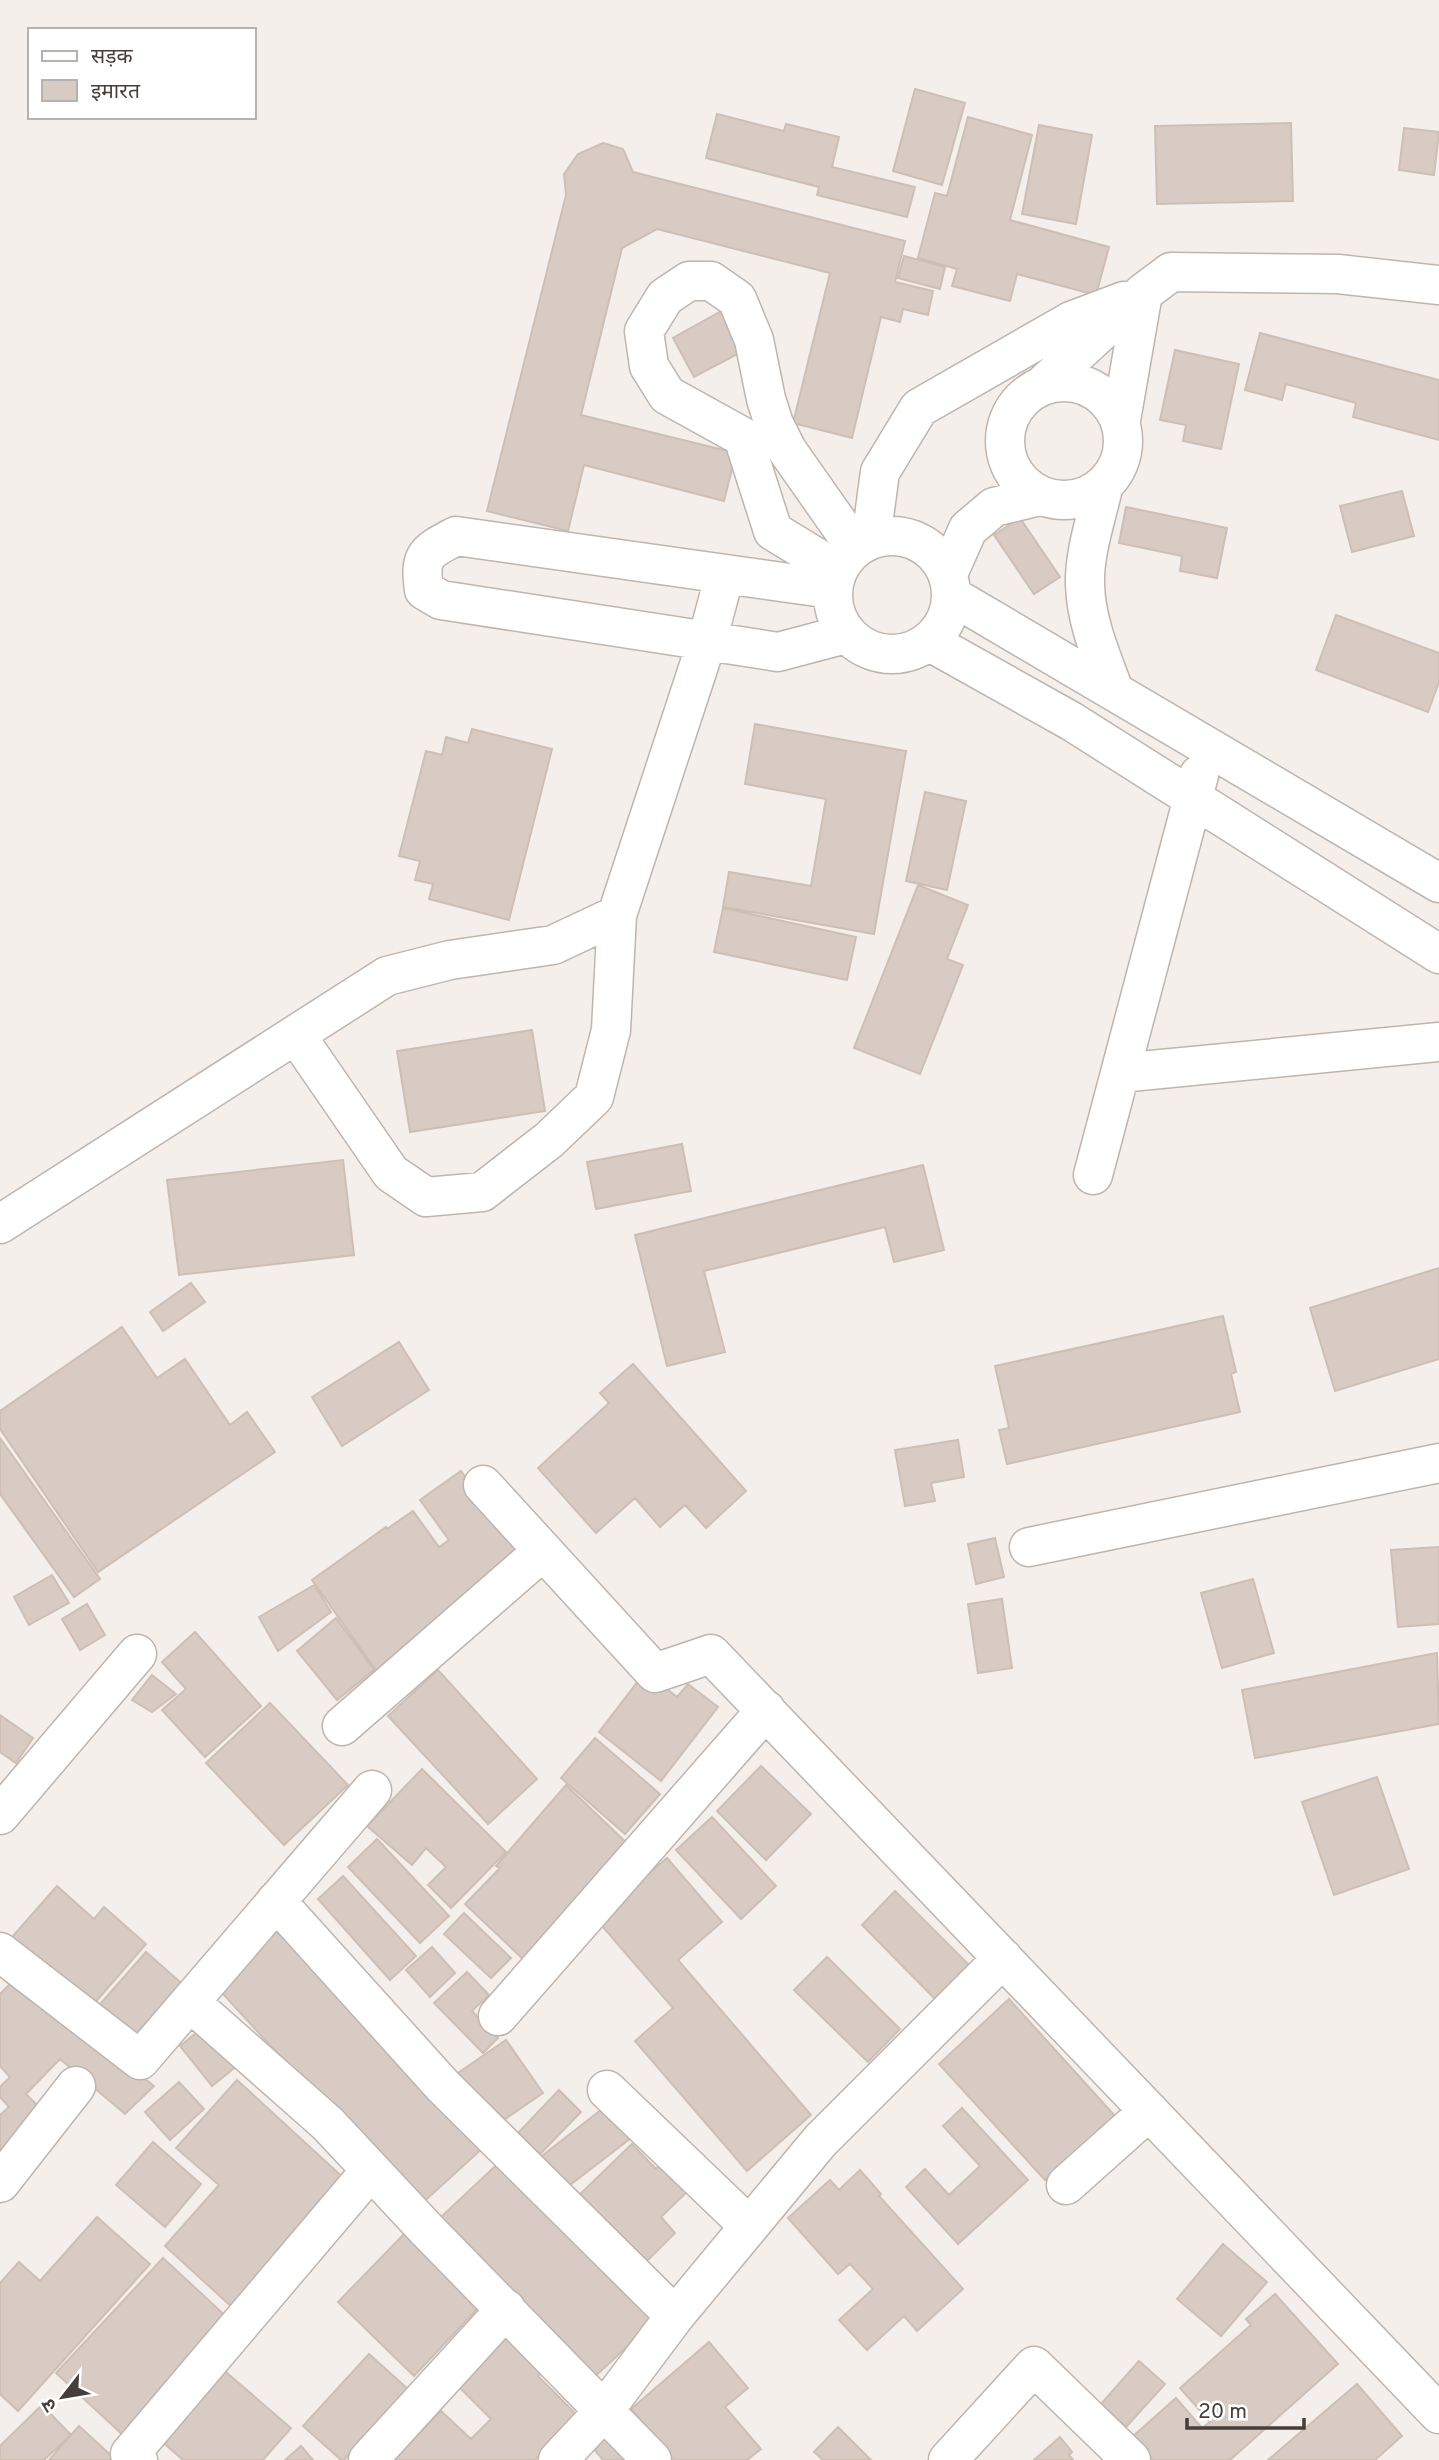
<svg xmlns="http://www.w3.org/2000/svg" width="1439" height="2460" viewBox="0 0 1439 2460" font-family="Overpass,'Noto Sans Devanagari',sans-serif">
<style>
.building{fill:#d7cbc4;stroke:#cebfb5;stroke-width:2}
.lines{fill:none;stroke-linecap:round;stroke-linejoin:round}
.minor-casing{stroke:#beb5ae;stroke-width:41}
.minor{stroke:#fff;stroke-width:38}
</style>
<rect width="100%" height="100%" fill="#f4efeb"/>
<path class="building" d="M915,89l50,14 -23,82 -49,-14z
M717,114l67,17 2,-7 53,13 -7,30 83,20 -8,30 -90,-22 2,-8 -113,-29z
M968,117l64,18 -22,85 99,27 -13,48 -79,-21 -7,27 -58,-15 5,-17 -39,-11 17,-65 12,3z
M1291,123l2,78 -136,3 -2,-78z
M1039,125l53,10 -16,89 -54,-10z
M1404,128l35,4 -5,43 -35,-5z
M603,143l20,6 10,23 272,69 -10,41 38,9 -5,24 -25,-6 -3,13 -19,-5 -29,121 -59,-15 37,-150 -173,-44 -35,19 -41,167 155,38 -12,48 -140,-36 -16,66 -81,-20 79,-316 -2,-21 14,-20z
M904,256l41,11 -5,22 -42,-11z
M723,310l22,40 -51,27 -21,-39z
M1260,333l179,47v60l-86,-23 3,-14 -70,-19 -4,16 -37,-10z
M1175,350l64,14 -18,85 -38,-8 3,-16 -26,-5z
M1402,491l12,45 -62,16 -12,-46z
M1126,507l101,21 -10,50 -37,-7 2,-15 -63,-13z
M1020,518l40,59 -26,17 -40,-59z
M1336,615l103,38v29l-11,30 -112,-42z
M755,724l151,27 -32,183 -151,-27 6,-35 82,14 15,-87 -81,-15z
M472,729l80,20 -43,171 -80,-21 4,-15 -18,-4 5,-19 -21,-5 27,-105 16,4 4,-18 22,6z
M925,792l41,9 -19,89 -41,-9z
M918,885l50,20 -21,54 16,6 -43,109 -66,-26z
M723,908l133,29 -9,43 -133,-28z
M532,1030l13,81 -135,21 -13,-81z
M682,1144l9,47 -95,18 -9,-47z
M343,1160l11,95 -175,20 -12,-95z
M923,1165l21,85 -50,12 -9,-35 -181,44 21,81 -58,14 -32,-131z
M1439,1268v91l-104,32 -25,-83z
M191,1283l14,19 -42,29 -13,-19z
M1223,1316l13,56 -5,2 9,38 -233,52 -8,-34 10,-2 -14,-62z
M122,1327l35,51 28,-19 45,66 17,-13 28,40 -177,120 -98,-143v-18z
M399,1342l30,48 -87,56 -30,-49z
M633,1364l113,127 -40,37 -21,-23 -25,22 -25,-29 -39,35 -58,-65 71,-65 -9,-10z
M0,1438l100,141 -26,18 -74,-103z
M958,1440l6,37 -33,6 4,18 -30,5 -10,-56z
M461,1471l61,85 -80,57 7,9 -71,51 -66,-93 74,-53 1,2 26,-18 26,36 10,-7 -29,-40z
M995,1538l9,39 -28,7 -8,-40z
M1439,1547v77l-41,3 -7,-77z
M52,1575l17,28 -40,22 -15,-28z
M1253,1579l21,74 -52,15 -21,-75z
M314,1585l17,27 -53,39 -19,-34z
M1002,1599l10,69 -34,5 -10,-69z
M87,1604l18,31 -25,15 -18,-31z
M336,1618l38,52 -37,30 -40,-49z
M195,1632l66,74 -56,51 -43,-47 24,-21 -24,-27z
M1437,1653l2,71 -184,34 -13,-68z
M438,1670l99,109 -49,45 -100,-108z
M645,1672l32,25 11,-13 30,23 -57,74 -62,-49z
M152,1675l24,19 -24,18 -20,-12z
M270,1703l78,82 -64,60 -78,-82z
M0,1715l33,23 -17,25 -16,-11z
M595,1738l65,56 -35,40 -64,-56z
M761,1766l50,48 -45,46 -49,-49z
M422,1769l84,83 -55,56 -23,-23 18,-18 -20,-19 -14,17 -45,-39z
M1377,1777l32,92 -75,26 -32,-93z
M566,1785l65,62 -107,113 -59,-56 35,-36 -4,-2z
M712,1817l64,69 -35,33 -65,-69z
M377,1839l72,77 -29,27 -72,-76z
M667,1858l55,64 -44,38 133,155 -64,56 -112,-130 38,-33 -77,-89z
M343,1876l73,80 -26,24 -72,-81z
M57,1886l37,33 10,-12 42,37 -60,69 -80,-69z
M895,1891l76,76 -34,34 -75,-76z
M464,1913l47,45 -20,20 -47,-44z
M280,1922l205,224 -67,61 -205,-224z
M432,1947l23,26 -25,24 -24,-27z
M146,1952l41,36 -52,60 -41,-37z
M827,1957l73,72 -32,33 -74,-72z
M467,1972l22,23 -17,16 26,27 -15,15 -49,-50z
M17,1977l137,109 -29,28 -65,-55 -34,35 17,17 -43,41v-37l9,-8 -9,-10v-10l10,-10 -10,-11v-72z
M1009,1999l106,117 -70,64 -106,-116z
M206,2025l32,40 -26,21 -32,-40z
M506,2040l37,53 -48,33 -37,-53z
M237,2080l111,102 -114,127 -69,-63 54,-61 -43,-37z
M179,2082l25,27 -34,31 -25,-28z
M559,2090l22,22 -41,42 -22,-21z
M610,2103l25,32 -73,56 -24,-32z
M962,2108l66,72 -70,64 -52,-57 19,-18 24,26 31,-29 -37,-40z
M153,2142l48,42 -36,43 -49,-42z
M632,2144l24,25 10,-10 26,28 -31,30 14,16 -35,35 -65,-69z
M505,2157l152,162 -66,61 -150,-163z
M860,2170l21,24 -2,2 84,93 -46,42 -13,-15 -37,34 -28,-30 34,-31 -23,-25 -12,10 -50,-56 42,-38 9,10z
M97,2217l53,47 -132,147 -18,-17v-111l19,-21 21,19z
M406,2232l75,73 -67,71 -76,-74z
M1223,2244l44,38 -46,54 -44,-37z
M163,2258l68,63 -107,115 -68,-63z
M1275,2294l63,70 -108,96h-77l-21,-23 44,-39 26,30 8,-6 -30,-34 71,-63 -5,-6z
M507,2335l36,36 -5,5 40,40 -43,44h-142l48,-49 30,28 20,-20 -33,-33z
M709,2342l39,46 -23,19 36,42 -14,11h-73l-43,-51z
M369,2354l39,35 -64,71h-3l-38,-34z
M1139,2361l26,23 -39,43 -25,-23z
M220,2367l71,61 -28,32h-80l-24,-21z
M1357,2384l45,52 -27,24h-107z
M42,2405l29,30 -27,25h-44v-14z
M79,2426l37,34h-67z
M609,2426l28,34h-34l-14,-17z
M838,2427l33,33h-48l-9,-8z
M1060,2437l12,15 -3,3 4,5h-39z
M301,2446l12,14h-28z"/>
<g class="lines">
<g class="minor-casing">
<path id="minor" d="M1005 441a59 59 0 1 1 118 0a59 59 0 1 1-118 0Z
M1044,384l99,-91 28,-21 167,2 101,11
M1121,420l22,-127
M1103,488c-7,31 -19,65 -18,97 1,37 17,73 29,106
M833 595a59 59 0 1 1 118 0a59 59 0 1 1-118 0Z
M871,539l9,-67 39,-64 152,-87 53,-20
M837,570l-64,-39 -30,-94 -76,-42 -18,-29 -5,-35 21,-34 24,-16h22l26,18 17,41 12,59 8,25 13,26 68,97
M948,574l20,-45 26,-22 46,-11
M831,589l-375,-53c-30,16 -37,18 -32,54l17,10 337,52 68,-18
M952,596l487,287
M930,642l141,79 368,233
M296,1035l95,138 35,24 56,-5 67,-52 45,-43 17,-67 6,-115
M1120,1073l319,-31
M1093,1175l106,-400
M0,1224l387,-248 63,-16 103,-15 64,-30 90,-274 18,-67
M483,1485l172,188 56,-19 728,760
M1029,1547l410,-84
M342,1726l201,-175
M0,1815l137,-161
M276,1901l167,185 232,230
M0,1952l140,108 232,-270
M190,2002l138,122 99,106 225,230
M498,2016l268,-306
M607,2090l142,136
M0,2183l76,-97
M1066,2185l83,-74
M138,2460l-8,-6 241,-284
M368,2460l138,-151
M558,2460l45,-48 72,-96 145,-175 183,-183
M948,2460l86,-94 97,94"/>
</g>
<use href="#minor" class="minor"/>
</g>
<rect x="28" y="28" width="228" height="91" fill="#ffffff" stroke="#b5b2b0" stroke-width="2"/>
<rect x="42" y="51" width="35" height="10" fill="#ffffff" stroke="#b5b2b0" stroke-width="2"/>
<text x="91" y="63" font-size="21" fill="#473e39">सड़क</text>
<rect x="42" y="80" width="35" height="21" fill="#d7cbc4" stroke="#b5b2b0" stroke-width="2"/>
<text x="91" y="98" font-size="21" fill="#473e39">इमारत</text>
<g transform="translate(63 2397) rotate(239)" stroke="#ffffff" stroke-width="5" paint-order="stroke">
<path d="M0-5L12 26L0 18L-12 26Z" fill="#473e39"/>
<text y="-10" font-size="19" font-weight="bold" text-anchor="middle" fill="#473e39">उ</text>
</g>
<path d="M1187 2418v10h117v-10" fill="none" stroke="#473e39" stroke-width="3.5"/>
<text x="1198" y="2418" font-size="21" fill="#473e39" stroke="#ffffff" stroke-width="5" paint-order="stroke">20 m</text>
</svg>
